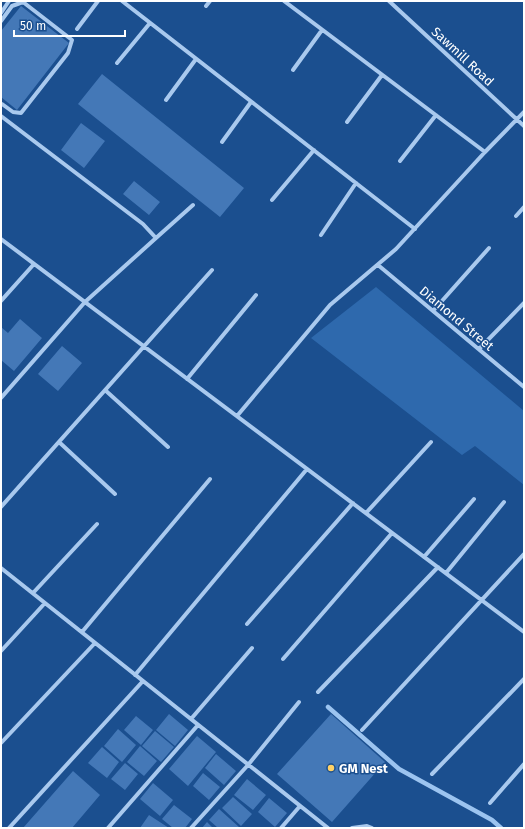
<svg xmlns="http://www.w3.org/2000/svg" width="525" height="829" viewBox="0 0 525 829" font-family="'Fira Sans',sans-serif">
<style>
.green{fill:#2e69ad}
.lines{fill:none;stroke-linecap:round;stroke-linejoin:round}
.stream{stroke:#9cc4f0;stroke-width:4.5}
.building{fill:#4478b7}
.minor{stroke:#a9c9ee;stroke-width:4}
.poi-dot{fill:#ffd166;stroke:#1b4f8f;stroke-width:1.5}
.labels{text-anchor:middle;stroke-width:3;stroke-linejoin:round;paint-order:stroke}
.street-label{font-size:13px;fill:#fff;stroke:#1b4f8f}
.poi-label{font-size:13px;font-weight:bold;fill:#fff;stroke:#1b4f8f;text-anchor:start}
</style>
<rect width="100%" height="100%" fill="#1b4f8f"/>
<path class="green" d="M376,287l148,124v74l-49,-39 -13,9 -151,-117z"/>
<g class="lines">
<path class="stream" d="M328,707l71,62 93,51 9,8"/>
</g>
<path class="building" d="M21,6l48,37 -52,67 -16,-13v-66z
M102,74l142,114 -24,29 -142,-113z
M81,123l24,18 -21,27 -23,-18z
M134,181l26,21 -11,13 -26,-21z
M20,319l22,19 -28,33 -13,-11v-33l7,6z
M62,346l20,17 -24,28 -20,-17z
M169,714l19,16 -13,16 -19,-16z
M331,714l54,48 -53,60 -55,-48z
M136,716l17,14 -12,15 -17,-15z
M118,729l18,16 -14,17 -18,-16z
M155,731l19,16 -13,15 -19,-16z
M197,736l19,16 -28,34 -19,-17z
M140,746l17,15 -13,15 -17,-14z
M102,747l17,15 -12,16 -19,-15z
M216,754l20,17 -12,14 -19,-17z
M125,763l13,11 -13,16 -14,-11z
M73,771l27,24 -28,33h-49z
M203,773l17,14 -11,13 -16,-14z
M247,779l19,16 -13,15 -19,-15z
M153,783l20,17 -13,16 -20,-17z
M233,797l19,17 -11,12 -19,-18z
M269,798l18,15 -12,14 -17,-15z
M174,805l18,14 -7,9h-12l-11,-9z
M219,809l20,18 -1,1h-20l-9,-8z
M149,815l20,13h-29z
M207,822l6,6h-11z"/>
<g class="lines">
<path class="minor" d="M122,1l293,228
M284,1l201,151
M389,1l135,125
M206,6l4,-5
M1,13l8,-12
M1,21l11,-15 11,-4 49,38 -4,13 -47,60 -8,-1 -11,-8
M77,29l21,-28
M117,63l33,-40
M293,70l29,-40
M166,100l30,-41
M1,116l142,108 13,14 -71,64 -84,96
M347,122l35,-47
M222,142l29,-40
M400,161l36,-46
M272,200l42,-50
M516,216l8,-9
M321,235l35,-52
M156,238l37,-33
M1,239l523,393
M378,265l146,122
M1,301l33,-37
M433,311l56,-63
M479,349l45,-46
M187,379l69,-84
M105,390l63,57
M237,416l93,-111 66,-56 89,-97 39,-40
M59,442l56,52
M1,507l211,-237
M366,513l65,-71
M424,557l50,-58
M1,568l327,260
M446,573l58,-71
M33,593l64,-69
M247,624l106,-121
M82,632l128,-153
M1,651l44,-48
M283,659l109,-126
M135,675l172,-206
M318,692l120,-125
M191,719l61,-71
M362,730l162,-176
M1,743l94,-100
M432,774l92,-95
M490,803l34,-39
M9,828l134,-147
M108,828l90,-103
M191,828l57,-63 51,-63
M281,828l19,-22
M352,828l15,-2 5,2"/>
</g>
<circle class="poi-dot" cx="331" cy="768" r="4"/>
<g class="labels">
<g class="street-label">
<text transform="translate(463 56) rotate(43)" y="5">Sawmill Road</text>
<text transform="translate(457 318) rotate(40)" y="5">Diamond Street</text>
</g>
<g class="poi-label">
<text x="339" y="773">GM Nest</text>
</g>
</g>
<rect width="525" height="829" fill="none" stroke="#ffffff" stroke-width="4"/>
<path d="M14 30v6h111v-6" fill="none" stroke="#ffffff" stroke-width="2"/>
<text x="20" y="30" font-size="12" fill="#ffffff" stroke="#1b4f8f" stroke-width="3" paint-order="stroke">50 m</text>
</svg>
